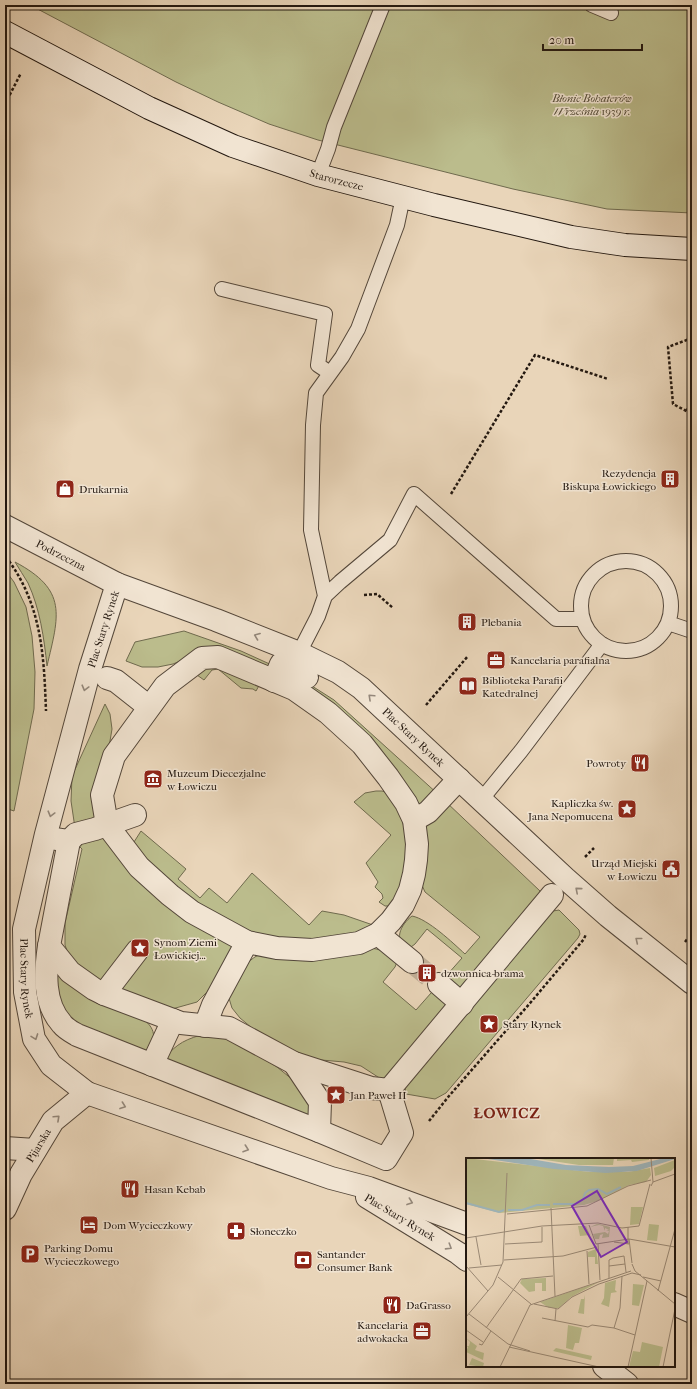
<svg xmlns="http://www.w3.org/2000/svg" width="697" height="1389" viewBox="0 0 697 1389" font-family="'IM FELL French Canon',serif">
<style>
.green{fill:#bbbc8c;stroke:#6f6a4e}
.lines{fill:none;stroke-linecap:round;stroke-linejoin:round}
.street-tunnel{stroke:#c1af97;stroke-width:22;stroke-dasharray:22 11;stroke-linecap:butt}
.lane-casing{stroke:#54473a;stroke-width:16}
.street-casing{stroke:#54473a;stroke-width:24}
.secondary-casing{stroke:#231810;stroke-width:24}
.path{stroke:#231810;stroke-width:2.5;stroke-dasharray:3 2;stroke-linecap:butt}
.lane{stroke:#f1e4d2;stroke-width:14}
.street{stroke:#f1e4d2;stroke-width:22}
.secondary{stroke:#f1e4d2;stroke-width:22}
.oneway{stroke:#94887b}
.labels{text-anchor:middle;stroke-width:3;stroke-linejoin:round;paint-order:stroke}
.park-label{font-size:11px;font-style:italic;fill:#514935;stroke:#f1e4d2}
.street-label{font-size:11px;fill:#231810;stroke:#f1e4d2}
.poi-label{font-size:11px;fill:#231810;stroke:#f1e4d2;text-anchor:start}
.district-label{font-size:15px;font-weight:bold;letter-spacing:1px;fill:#7a1f14;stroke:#f1e4d2}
.inset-river{fill:none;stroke:#9eb5bb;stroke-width:2}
.inset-road{fill:none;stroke:#9a8975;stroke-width:1}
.view{fill:#7b2cbf;fill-opacity:0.15;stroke:#7b2cbf;stroke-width:2}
.inset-edge{fill:none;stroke:#231810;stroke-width:2}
</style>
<rect width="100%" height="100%" fill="#e9d5b9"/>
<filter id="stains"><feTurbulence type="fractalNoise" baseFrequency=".005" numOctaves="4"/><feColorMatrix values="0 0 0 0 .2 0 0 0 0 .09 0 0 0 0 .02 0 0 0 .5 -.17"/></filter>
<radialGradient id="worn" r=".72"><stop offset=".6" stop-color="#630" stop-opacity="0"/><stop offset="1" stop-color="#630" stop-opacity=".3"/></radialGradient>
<path class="green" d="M30,5h662v208l-85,-4 -94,-20 -195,-49 -49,-16 -51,-22 -42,-20z
M15,562c53,28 44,53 32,104 -3,-28 -7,-57 -19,-83 -4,-7 -9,-14 -13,-21z
M5,570l9,12 12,25 6,29 3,36 -1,37 -20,102 -9,-3z
M184,631l57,20 33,15 -3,7 -81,-16 -17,7 -15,3h-16l-16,-6 9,-19z
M206,665l55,17 -5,9 -3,-2 -12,-1 -23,-19 -6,1 -8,10 -7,-5z
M301,679l33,21 105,95 -20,10z
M105,704l5,10 2,15 -15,90 -22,9 -4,-27 1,-25z
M376,791h6l6,2 14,19 7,53 -17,41h-7l-6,-4 4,-4 -1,-4 -7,-7 3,-5 -12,-19 25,-28 -37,-33 11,-9z
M445,801l95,90v5l-150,180 -9,3 -20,-13 -17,-4 -34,-3 -46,-21 -24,-20 -8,-10 -4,-13c9,-14 17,-37 34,-41l104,-6c16,0 20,5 31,14l-2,5 -12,15 33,28 46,-52 -35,-29 -12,15 -4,3c-20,-4 -10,-23 1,-31 16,3 41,27 53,38l15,-17 -55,-45 -4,-9 2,-47 4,-12z
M141,831l45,38 -8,10 22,19 9,-10 18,15 25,-30 57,52 13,-14 22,4 29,10 -5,7 -75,10 -51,-12 -72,-43 -36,-41v-4z
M104,835l128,109v8l-21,36 -14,14 -25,7 -55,-19 32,-41 -13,-10 -33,43 -25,-15 -8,-8 -5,-14v-22l17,-74 -5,-5z
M559,910l20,20 1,4 -2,4 -132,155 -11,6 -29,-5 -1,-7 148,-176z
M55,971l87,47c17,13 12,22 6,40l-86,-39z
M201,1035l13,1 12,3 17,7 34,21 16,13 16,25 1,17 -150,-59c14,-16 20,-22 41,-28z"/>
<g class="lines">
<path class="street-tunnel" d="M412,962l27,22"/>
<g class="lane-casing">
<path id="lane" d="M592,5l19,8
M318,175l10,-26 6,-22 49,-122
M222,289l103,25 -7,51 12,8
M581 606a45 45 0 1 1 90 0a45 45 0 1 1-90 0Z
M325,596l-14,-66 2,-105 3,-32 26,-36 16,-28 39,-104 6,-28
M668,623l24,8
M299,653l19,-37 7,-20 15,-14 50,-42 24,-46 142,125h27
M481,800l40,-49 81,-107"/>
</g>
<g class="street-casing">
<g id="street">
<path id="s1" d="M5,526l112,58 99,36 83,33 39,19 23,16 205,191 42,37 84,67"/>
<path id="s2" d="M117,584l-27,85 -44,165 -22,95 1,63 9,47 17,26 36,28 244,85 38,10 98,36"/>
<path d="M218,657l76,32 34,24 34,31 26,33 18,26 8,17 3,24 -1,16 -2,14 -4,16 -7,15 -12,16 -13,13 -19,9 -47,7 -35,-2 -30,-6 -55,-30 -22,-17 -31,-28 -32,-42 -5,-30 12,-39 51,-70 37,-28z"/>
<path d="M107,678l9,3 33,26"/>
<path d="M274,681l7,-17 26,13"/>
<path d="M414,820l14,-8 31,-33"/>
<path d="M56,839l13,2 7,-7 19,-5 40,-14"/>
<path d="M69,841l-20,105 21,26 24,17 10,5 77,29 48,5 65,35 77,25 18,2 163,-195"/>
<path d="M378,934l34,28"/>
<path d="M49,946c-4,26 -6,57 13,78 4,5 10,8 15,11l242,96 67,28 16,-26 -13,-43"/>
<path d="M439,984l23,20"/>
<path d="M104,994l33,-43"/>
<path d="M205,1026l8,-21 34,-63"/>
<path d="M294,1063l26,39 -1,29"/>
<path d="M152,1065l21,-45"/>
<path d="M5,1148l30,2"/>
<path d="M367,1197l91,56 9,7"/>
<path id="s3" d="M5,1209l16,-35 32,-53 34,-28"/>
<path d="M674,1304l18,8"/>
<path d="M604,1366l23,18"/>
</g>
</g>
<g class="secondary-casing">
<g id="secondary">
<path id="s4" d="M5,32l144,76 84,38 85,29 116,30 137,32 54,8 67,4"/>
</g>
</g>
<path class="path" d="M5,104l16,-31
M692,338l-24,9 5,57 19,10
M686,410l6,-2
M451,494l84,-139 73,24
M9,561c33,46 35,96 37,150
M364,595l13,-1 16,14
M426,705l42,-49
M585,857l9,-9
M685,942l7,-9
M429,1121l20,-25 82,-94 53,-63 2,-5"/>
<use href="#lane" class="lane"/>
<use href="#street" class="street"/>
<use href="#secondary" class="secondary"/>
</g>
<defs><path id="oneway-chevron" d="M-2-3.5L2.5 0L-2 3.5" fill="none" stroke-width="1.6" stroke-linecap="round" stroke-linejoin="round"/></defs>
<g class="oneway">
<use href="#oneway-chevron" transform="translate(257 636) rotate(-159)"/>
<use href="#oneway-chevron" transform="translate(85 688) rotate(105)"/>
<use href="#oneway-chevron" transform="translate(371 697) rotate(-137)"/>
<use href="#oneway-chevron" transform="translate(51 814) rotate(105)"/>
<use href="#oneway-chevron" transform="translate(578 890) rotate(-139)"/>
<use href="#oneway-chevron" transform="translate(638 940) rotate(-141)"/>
<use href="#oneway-chevron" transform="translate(35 1037) rotate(70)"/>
<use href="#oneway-chevron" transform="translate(123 1106) rotate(20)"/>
<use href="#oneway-chevron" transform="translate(57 1118) rotate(-43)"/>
<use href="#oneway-chevron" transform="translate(246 1149) rotate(19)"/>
<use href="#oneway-chevron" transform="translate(410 1202) rotate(20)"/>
<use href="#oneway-chevron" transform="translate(449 1247) rotate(32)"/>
</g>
<defs>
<g id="building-square" transform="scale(1)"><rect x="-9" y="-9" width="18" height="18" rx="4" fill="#8f2418" stroke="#f1e4d2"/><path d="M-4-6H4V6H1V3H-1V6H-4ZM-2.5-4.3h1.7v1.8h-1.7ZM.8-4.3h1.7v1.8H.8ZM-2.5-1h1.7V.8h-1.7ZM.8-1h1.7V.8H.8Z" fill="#fff"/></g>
<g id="shop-square" transform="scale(1)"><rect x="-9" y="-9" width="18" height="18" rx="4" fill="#8f2418" stroke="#f1e4d2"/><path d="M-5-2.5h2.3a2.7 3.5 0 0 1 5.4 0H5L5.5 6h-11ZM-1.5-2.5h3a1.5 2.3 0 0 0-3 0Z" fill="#fff"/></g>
<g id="office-square" transform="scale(1)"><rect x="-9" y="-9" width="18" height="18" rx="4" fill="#8f2418" stroke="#f1e4d2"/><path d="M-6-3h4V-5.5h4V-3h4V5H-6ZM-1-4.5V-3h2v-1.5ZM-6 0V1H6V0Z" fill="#fff"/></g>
<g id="library-square" transform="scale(1)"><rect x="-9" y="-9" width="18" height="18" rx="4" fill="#8f2418" stroke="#f1e4d2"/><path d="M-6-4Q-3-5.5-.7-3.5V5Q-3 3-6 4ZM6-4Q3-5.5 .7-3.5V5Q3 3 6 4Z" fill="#fff"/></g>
<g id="restaurant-square" transform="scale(1)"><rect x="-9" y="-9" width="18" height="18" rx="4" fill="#8f2418" stroke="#f1e4d2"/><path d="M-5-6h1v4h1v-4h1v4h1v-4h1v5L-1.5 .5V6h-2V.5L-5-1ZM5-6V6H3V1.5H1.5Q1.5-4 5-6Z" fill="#fff"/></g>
<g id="museum-square" transform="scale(1)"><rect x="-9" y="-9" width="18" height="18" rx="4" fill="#8f2418" stroke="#f1e4d2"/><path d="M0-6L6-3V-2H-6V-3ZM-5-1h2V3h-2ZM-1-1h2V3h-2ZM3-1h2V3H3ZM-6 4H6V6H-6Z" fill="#fff"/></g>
<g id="sight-square" transform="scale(1)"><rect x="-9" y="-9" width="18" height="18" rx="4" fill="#8f2418" stroke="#f1e4d2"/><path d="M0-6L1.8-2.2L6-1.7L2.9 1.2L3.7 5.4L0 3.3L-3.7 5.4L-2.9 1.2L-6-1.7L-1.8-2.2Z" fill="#fff"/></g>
<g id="civic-square" transform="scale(1)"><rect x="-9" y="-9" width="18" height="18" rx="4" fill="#8f2418" stroke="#f1e4d2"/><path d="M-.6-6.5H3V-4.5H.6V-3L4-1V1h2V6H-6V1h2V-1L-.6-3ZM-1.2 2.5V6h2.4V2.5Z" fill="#fff"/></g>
<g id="hotel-square" transform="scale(1)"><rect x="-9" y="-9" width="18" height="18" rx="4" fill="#8f2418" stroke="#f1e4d2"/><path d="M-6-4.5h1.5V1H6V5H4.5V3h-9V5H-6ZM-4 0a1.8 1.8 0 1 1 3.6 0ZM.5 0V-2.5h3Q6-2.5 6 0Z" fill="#fff"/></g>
<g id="pharmacy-square" transform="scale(1)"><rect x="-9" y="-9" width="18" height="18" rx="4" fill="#8f2418" stroke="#f1e4d2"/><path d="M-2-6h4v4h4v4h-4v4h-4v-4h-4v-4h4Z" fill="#fff"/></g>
<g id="parking-square" transform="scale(1)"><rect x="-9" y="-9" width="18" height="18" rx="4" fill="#8f2418" stroke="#f1e4d2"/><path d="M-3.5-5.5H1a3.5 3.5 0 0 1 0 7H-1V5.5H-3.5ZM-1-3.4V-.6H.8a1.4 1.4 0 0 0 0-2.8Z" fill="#fff"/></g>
<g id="bank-square" transform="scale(1)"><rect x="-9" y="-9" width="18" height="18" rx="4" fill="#8f2418" stroke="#f1e4d2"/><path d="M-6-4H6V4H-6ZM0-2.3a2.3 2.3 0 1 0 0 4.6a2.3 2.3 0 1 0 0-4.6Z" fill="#fff"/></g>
</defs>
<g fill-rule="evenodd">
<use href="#building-square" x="670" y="479"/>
<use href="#shop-square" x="65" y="489"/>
<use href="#building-square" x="467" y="622"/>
<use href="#office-square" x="496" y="660"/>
<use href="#library-square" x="468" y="686"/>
<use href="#restaurant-square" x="640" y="763"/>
<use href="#museum-square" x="153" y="779"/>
<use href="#sight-square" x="627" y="809"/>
<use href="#civic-square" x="671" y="869"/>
<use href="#sight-square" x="140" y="948"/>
<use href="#building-square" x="427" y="973"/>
<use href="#sight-square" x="489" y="1024"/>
<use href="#sight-square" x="336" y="1095"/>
<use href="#restaurant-square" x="130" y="1189"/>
<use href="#hotel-square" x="89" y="1225"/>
<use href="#pharmacy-square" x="236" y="1231"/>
<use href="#parking-square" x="30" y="1254"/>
<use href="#bank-square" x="303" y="1260"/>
<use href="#restaurant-square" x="392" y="1305"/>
<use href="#office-square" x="422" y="1331"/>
</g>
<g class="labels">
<g class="park-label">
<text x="592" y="102">Błonie Bohaterów<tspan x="592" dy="13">Września 1939 r.</tspan></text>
</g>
<g class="street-label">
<text dy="4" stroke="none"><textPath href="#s4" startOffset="364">Starorzecze</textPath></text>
<text dy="4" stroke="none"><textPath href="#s1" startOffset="63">Podrzeczna</textPath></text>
<text transform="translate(103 629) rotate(-72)" y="4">Plac Stary Rynek</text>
<text dy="4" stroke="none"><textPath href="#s1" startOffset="464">Plac Stary Rynek</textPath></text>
<text dy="4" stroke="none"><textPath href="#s2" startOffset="407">Plac Stary Rynek</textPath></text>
<text dy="4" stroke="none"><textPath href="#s3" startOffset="72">Pijarska</textPath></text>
<text transform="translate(400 1217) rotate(31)" y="4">Plac Stary Rynek</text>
</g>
<g class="poi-label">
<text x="656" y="477" text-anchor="end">Rezydencja<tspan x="656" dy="13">Biskupa Łowickiego</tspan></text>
<text x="79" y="493">Drukarnia</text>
<text x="481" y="626">Plebania</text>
<text x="510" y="664">Kancelaria parafialna</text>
<text x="482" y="684">Biblioteka Parafii<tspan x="482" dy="13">Katedralnej</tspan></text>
<text x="626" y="767" text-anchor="end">Powroty</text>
<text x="167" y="777">Muzeum Diecezjalne<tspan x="167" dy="13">w Łowiczu</tspan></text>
<text x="613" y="807" text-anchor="end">Kapliczka św.<tspan x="613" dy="13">Jana Nepomucena</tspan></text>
<text x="657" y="867" text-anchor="end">Urząd Miejski<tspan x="657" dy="13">w Łowiczu</tspan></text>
<text x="154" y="946">Synom Ziemi<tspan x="154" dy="13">Łowickiej...</tspan></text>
<text x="441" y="977">dzwonnica-brama</text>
<text x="503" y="1028">Stary Rynek</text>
<text x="350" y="1099">Jan Paweł II</text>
<text x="144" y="1193">Hasan Kebab</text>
<text x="103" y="1229">Dom Wycieczkowy</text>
<text x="250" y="1235">Słoneczko</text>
<text x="44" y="1252">Parking Domu<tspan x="44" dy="13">Wycieczkowego</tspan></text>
<text x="317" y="1258">Santander<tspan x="317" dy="13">Consumer Bank</tspan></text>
<text x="406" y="1309">DaGrasso</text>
<text x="408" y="1329" text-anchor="end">Kancelaria<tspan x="408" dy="13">adwokacka</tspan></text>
</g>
<g class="district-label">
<text x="507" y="1118">ŁOWICZ</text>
</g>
</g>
<g transform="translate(466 1158)">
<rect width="209" height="209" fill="#e9d5b9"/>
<path d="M0,0l124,14h38l22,-4 1,7 -5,7 -17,3 -31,16 -14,4 -84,8 -34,-9zM66,0l54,1 28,-1 -1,7h-34zM151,0h32v2l-17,2 -1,-2 -14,1zM209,2v7l-4,4 -16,5 -1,-8zM165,49h12l-4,17 -9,1zM131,66h2l11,3 -1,10 -7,1 1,-4 -3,1 -1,4h-4l-2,-5 12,-2 3,2 1,-3h-3l3,-1 -4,-2v3l-2,-5 -4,-1 -9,2zM183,66l10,1 -2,16 -10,-1zM112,68h8l4,9 -10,1zM130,91l2,15h-3v-7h-7v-5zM80,120v13h-4v-8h-7v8l-6,1 -9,-9 2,-4zM150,122l-1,10 2,2 -6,1 -2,14 -8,-3 3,-6 1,-15zM133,124l-28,15 -12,11h-10l-9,-6zM167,126l11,1 -5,21 -7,-1zM119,137l-1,19 -6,-1 3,-14h3zM102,167l14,3 -3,15h-4l-2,7 -7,-2zM0,180l11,8 -2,4 9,3 -1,7 -17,-8 2,-5 -2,-1h3l1,-4zM176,184l21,5 -4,20h-30l4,-16 7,1zM90,190l36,8 -1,4 -38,-9zM6,200l12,5 -1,4 -14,-2z" fill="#bbbc8c"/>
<path d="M15,0h44l41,7 43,2 24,-1 31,-8 11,1 -38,12 -31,2 -52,-4z" fill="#9eb5bb"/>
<path class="inset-river" d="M0,45l33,9 5,-2M87,46h22l8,-5 2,-6 4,-3 9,-1 9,5 14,-7M42,52h14l15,-5h13"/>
<path class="inset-road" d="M185,0l2,24 -2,4M187,24l22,-8M85,50l4,88M41,56l80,-8 41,-20 23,-6M123,67l7,19 33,-5 46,8M162,69v17M10,79l5,28M0,80l76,-12 56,-3 24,5 17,-2 11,-42M163,81l3,24M148,84l15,2M39,86l37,-2v-15M132,86l2,36M121,93l2,33M38,102l59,-4 34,-9M166,106l3,7 40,33M0,108l22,25M143,108l16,-2M3,110l33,-3M32,119l33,27M177,119l18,4M143,120v-18l4,-2 11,-2 2,16M192,133l17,-62M68,146l24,5 14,-12 27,-13 33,-11 9,2M3,156l39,30 22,7M0,159l27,-32 10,-23 4,-89M76,160l46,9 4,-2 22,3 21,7M89,163l1,-12M20,170l35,-49 32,-3M148,170l6,-20 2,-32M0,172l17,12M13,186l3,1 9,-14M43,189l90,20M34,209l30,-62 101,-34M162,209l19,-86M197,209l12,-58"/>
<path class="view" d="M131,33l30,51 -26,15 -29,-51z"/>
<rect width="209" height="209" class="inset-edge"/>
</g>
<rect width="697" height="1389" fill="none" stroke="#e9d5b9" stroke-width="20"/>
<rect x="6" y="6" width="685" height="1377" fill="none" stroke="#231810" stroke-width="2"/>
<rect x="10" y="10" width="677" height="1369" fill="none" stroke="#231810"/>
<path d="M543 44v6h99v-6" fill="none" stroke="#231810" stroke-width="2"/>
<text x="549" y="44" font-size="12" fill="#231810" stroke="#f1e4d2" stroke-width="3" paint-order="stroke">20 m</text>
<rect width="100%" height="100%" filter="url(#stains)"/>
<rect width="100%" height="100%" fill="url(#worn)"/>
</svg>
